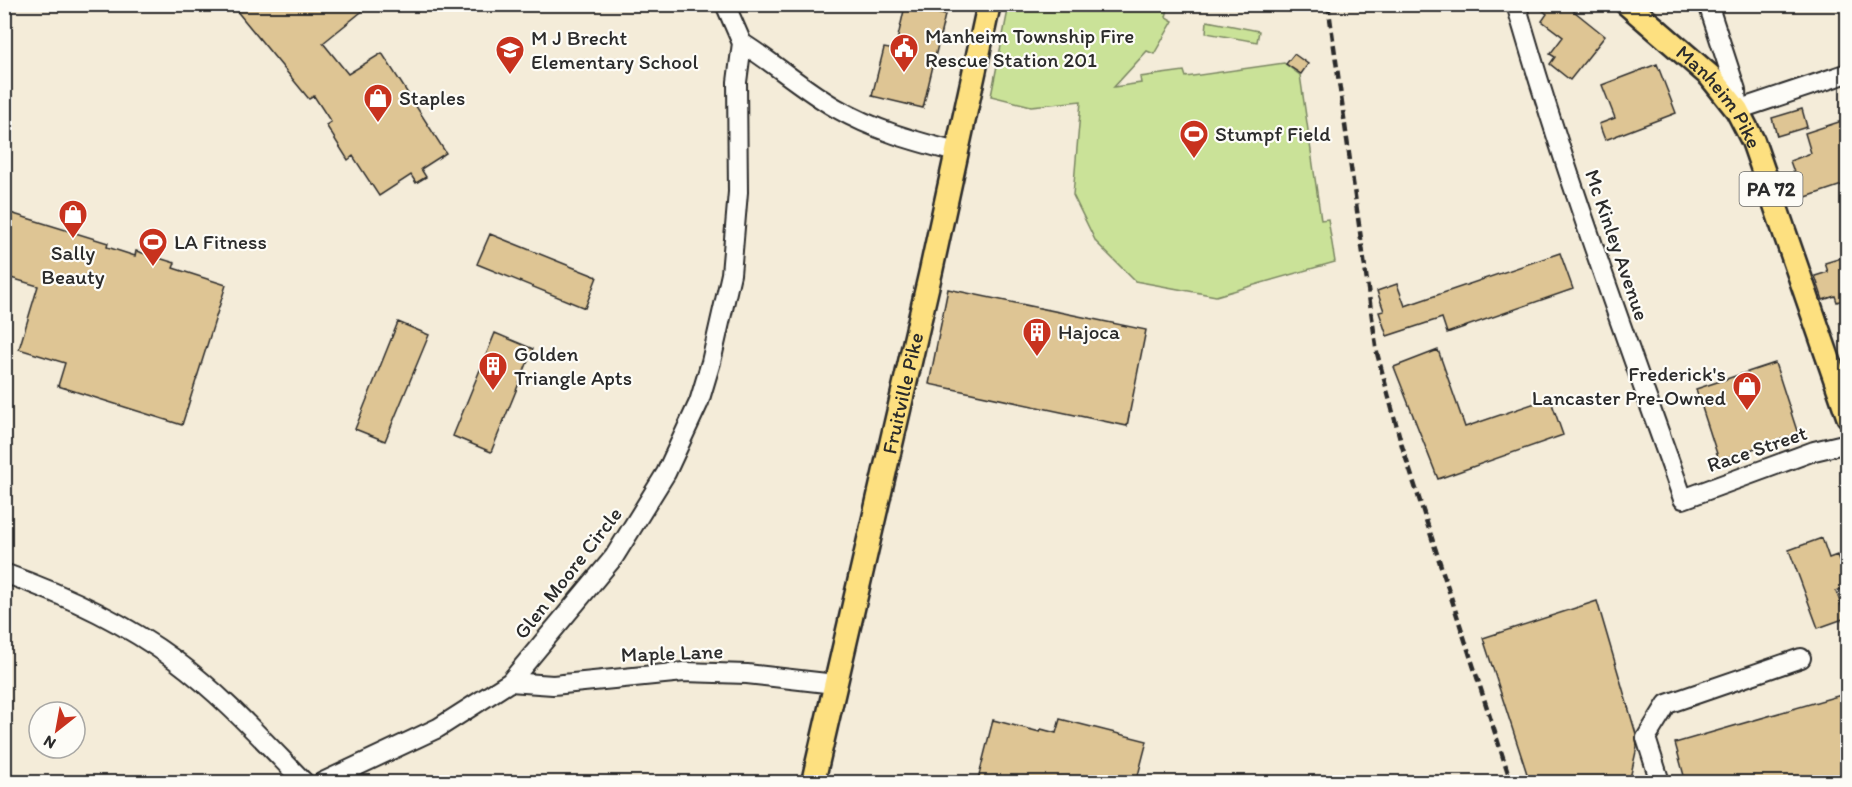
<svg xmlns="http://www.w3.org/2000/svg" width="1852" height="787" viewBox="0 0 1852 787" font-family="Itim,sans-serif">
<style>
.green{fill:#cae298;stroke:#7a8662;stroke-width:1.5}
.building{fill:#dec594;stroke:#2b2b2b;stroke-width:1.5}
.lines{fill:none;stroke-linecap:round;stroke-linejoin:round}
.minor-casing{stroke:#2b2b2b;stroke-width:22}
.major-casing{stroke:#2b2b2b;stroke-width:27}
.minor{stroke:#fdfcf7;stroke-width:18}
.major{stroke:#fde080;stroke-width:22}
.rail{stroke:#2b2b2b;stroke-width:4.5;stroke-dasharray:9 4.5;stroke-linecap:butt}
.labels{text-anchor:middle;stroke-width:4.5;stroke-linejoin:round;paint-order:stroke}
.shield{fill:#fdfcf7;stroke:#6a6a68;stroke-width:1.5}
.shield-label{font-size:20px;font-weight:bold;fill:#2b2b2b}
.poi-label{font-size:21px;fill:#2b2b2b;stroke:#fdfcf7;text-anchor:start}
.street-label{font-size:21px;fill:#2b2b2b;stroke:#fdfcf7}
</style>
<rect width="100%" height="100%" fill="#f4ecd9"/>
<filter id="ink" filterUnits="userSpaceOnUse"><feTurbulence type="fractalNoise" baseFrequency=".0167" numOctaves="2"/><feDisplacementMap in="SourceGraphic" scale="12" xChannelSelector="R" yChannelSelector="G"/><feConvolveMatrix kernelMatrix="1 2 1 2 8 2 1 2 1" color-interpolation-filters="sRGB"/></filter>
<g filter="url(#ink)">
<path class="green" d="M1009,5h160l-3,12 7,4 -19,33 -7,-3 -33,36 27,-4 -1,-6 44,-6 2,6 98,-14 16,12 21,145 7,-1 7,43 -119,34 -81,-15 -39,-39 -23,-47 8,-94 -50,5 -40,-10z
M1207,21l52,10 -2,11 -51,-9z"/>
<path class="building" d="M231,4h140l-48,39 25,31 34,-21 64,100 -25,16 5,8 -10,6 -5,-8 -32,21 -26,-40 -5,4 -22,-35 5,-3 -17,-26 -5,3z
M1535,4h30l40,32 -35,44 -20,-16 5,-7 -5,-3 13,-17 -21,-16 5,-7z
M905,6l40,9 -22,93 -51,-12 12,-48 11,2z
M1294,54l14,10 -7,10 -15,-10z
M1657,64l19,49 -71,27 -6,-16 16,-6 -13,-33z
M1802,109l5,18 -30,9 -5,-18z
M1848,119v64l-45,15 -13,-37 21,-8 -6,-20z
M4,211l104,32 -1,4 28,9 1,-5 39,12 -2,5 53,17 -44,140 -124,-39 7,-23 -46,-14 19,-63 -34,-10z
M490,234l107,43 -12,31 -108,-44z
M1560,253l13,36 -126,44 -5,-15 -55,18 -8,-24 5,-1 -7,-20 20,-7 8,22z
M1848,256v42l-11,4 -2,-6 -12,4 -8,-24 13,-4 -3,-9z
M948,289l198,41 -19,96 -198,-42z
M398,322l31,13 -44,106 -30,-12z
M495,333l38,16 -42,103 -38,-16z
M1438,350l27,77 85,-29 13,37 -125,44 -44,-112z
M1775,363l23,71 -79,26 -23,-71z
M1822,538l7,20 8,-3 11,29v3l-12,4 10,27 -28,10 -29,-78z
M1597,601l39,133 1,13 -8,36h-99l-47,-145z
M1848,693v90h-162l-11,-40z
M1060,719l87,22 -11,42h-159l16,-63 47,12 1,-3 15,4z"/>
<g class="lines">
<g class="minor-casing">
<path id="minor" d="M1516,4c48,168 109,331 167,495l131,-48 34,-8
M1708,4l28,86 1,20 111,-37
M742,43c32,20 61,46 94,65 38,22 78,33 120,44
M4,573c59,21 121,50 171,87 47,35 88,80 129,122
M510,682l43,3 131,-13 63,2 88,10
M323,782l115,-54 72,-46 104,-125 52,-84 33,-71 12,-40 20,-88 7,-82 -1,-110 5,-39 -17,-39
M1660,782l-14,-44 21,-34 134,-46"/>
</g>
<g class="major-casing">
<g id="major">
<path id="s1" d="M1627,4l83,72 27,34 16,31 95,275"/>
<path id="s2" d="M813,782l118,-511 58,-267"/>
</g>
</g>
<use href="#minor" class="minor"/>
<use href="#major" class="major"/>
<path class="rail" d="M1328,4l49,349 25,93 109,336"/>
</g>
</g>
<defs>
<g id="civic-pin" transform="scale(1.5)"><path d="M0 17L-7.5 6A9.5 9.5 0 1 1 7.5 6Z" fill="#c8321e" stroke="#fdfcf7"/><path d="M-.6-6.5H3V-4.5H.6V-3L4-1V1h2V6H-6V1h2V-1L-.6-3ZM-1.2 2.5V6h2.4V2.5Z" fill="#fff"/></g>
<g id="school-pin" transform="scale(1.5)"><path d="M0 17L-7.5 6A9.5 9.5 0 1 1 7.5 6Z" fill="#c8321e" stroke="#fdfcf7"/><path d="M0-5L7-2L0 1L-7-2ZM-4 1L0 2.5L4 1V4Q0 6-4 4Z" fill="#fff"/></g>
<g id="shop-pin" transform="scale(1.5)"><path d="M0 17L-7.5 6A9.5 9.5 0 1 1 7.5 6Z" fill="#c8321e" stroke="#fdfcf7"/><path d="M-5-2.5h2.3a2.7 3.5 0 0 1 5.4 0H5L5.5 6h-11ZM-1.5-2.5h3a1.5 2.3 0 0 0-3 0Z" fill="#fff"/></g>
<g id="stadium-pin" transform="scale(1.5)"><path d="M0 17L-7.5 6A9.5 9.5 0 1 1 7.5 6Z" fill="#c8321e" stroke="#fdfcf7"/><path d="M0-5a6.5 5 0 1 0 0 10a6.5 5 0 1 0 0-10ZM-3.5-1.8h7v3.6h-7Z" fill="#fff"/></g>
<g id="building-pin" transform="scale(1.5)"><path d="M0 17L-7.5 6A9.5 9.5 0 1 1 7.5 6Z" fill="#c8321e" stroke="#fdfcf7"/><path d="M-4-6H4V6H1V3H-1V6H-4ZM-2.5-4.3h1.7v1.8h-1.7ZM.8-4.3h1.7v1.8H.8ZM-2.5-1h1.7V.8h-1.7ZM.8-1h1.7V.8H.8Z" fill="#fff"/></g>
</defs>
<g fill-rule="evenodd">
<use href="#civic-pin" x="904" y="48"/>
<use href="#school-pin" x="510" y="50"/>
<use href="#shop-pin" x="378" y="98"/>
<use href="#stadium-pin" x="1194" y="134"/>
<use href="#shop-pin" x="73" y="214"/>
<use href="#stadium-pin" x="153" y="242"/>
<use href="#building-pin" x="1037" y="332"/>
<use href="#building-pin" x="493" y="366"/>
<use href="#shop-pin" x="1747" y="386"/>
</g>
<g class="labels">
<rect class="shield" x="1739.5" y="172" width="63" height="34" rx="4.5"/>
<g class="shield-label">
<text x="1771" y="196">PA 72</text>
</g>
<g class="poi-label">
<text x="925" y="43">Manheim Township Fire<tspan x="925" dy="24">Rescue Station 201</tspan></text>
<text x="531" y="45">M J Brecht<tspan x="531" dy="24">Elementary School</tspan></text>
<text x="399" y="105">Staples</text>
<text x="1215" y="141">Stumpf Field</text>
<text x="174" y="249">LA Fitness</text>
<text x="73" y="260" text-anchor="middle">Sally<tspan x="73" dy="24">Beauty</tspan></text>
<text x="1058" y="339">Hajoca</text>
<text x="514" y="361">Golden<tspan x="514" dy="24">Triangle Apts</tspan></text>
<text x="1726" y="381" text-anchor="end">Frederick's<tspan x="1726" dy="24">Lancaster Pre-Owned</tspan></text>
</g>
<g class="street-label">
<text dy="7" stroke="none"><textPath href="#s1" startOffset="132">Manheim Pike</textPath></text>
<text transform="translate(1617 245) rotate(71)" y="7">Mc Kinley Avenue</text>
<text dy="7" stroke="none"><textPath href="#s2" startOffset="399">Fruitville Pike</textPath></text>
<text transform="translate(1757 449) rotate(-19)" y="7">Race Street</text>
<text transform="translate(568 573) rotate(-52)" y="7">Glen Moore Circle</text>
<text transform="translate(672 653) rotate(-2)" y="7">Maple Lane</text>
</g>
</g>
<rect width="1852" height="787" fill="none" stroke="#fdfcf7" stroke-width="24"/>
<rect x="12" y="12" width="1828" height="763" fill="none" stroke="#2b2b2b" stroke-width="2" filter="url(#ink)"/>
<g transform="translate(57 730) rotate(211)"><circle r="28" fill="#fdfcf7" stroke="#a9a8a5" stroke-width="1.5"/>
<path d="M0-4.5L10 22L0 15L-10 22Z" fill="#c8321e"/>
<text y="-9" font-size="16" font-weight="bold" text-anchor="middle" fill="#2b2b2b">N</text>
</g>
</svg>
